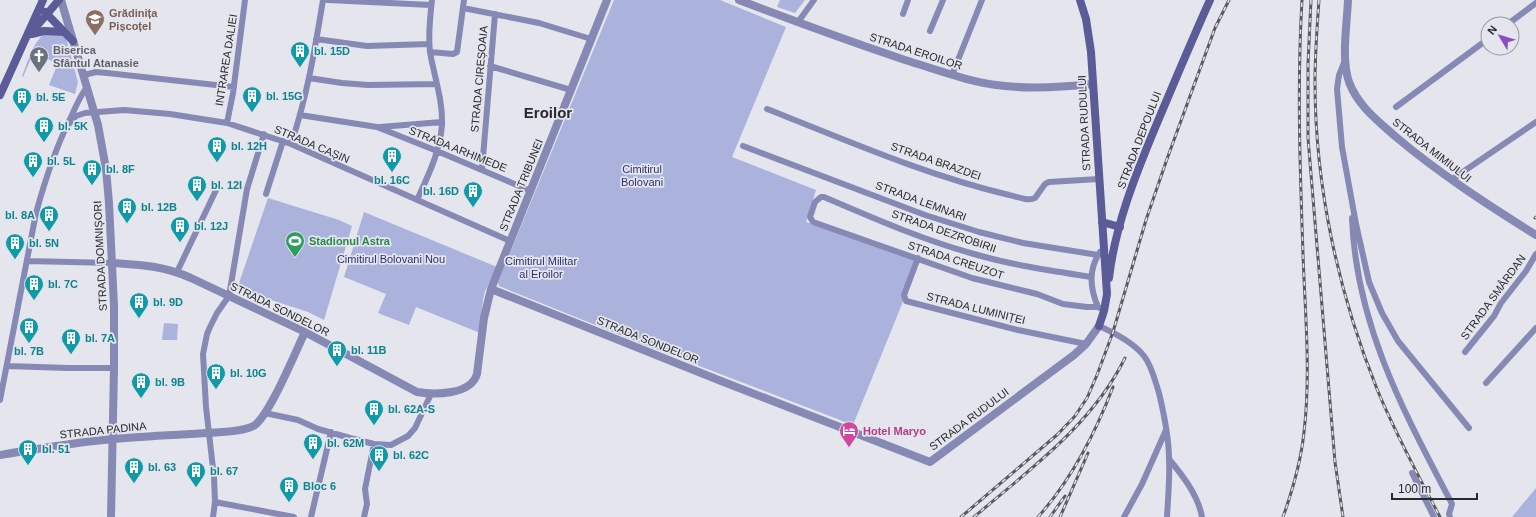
<svg xmlns="http://www.w3.org/2000/svg" width="1536" height="517" viewBox="0 0 1536 517" font-family="Arial,sans-serif">
<style>
.green{fill:#abb3dd}
.lines{fill:none;stroke-linecap:round;stroke-linejoin:round}
.minor{stroke:#8689b3;stroke-width:6}
.tertiary{stroke:#8689b3;stroke-width:8}
.secondary{stroke:#5b5b98;stroke-width:8}
.rail-casing{stroke:#595a5e;stroke-width:3}
.rail{stroke:#e4e5ed;stroke-width:1.5;stroke-dasharray:4.5;stroke-linecap:butt}
.labels{text-anchor:middle;stroke-width:3.5;stroke-linejoin:round;paint-order:stroke}
.education-label{font-size:11px;font-weight:bold;fill:#785e54;stroke:#e4e5ed;text-anchor:start}
.worship-label{font-size:11px;font-weight:bold;fill:#5b616d;stroke:#e4e5ed;text-anchor:start}
.culture-label{font-size:11px;font-weight:bold;fill:#0d838f;stroke:#e4e5ed;text-anchor:start}
.street-label{font-size:11px;fill:#28292c;stroke:#e4e5ed}
.park-label{font-size:11px;fill:#2c2f6f;stroke:#e4e5ed}
.leisure-label{font-size:11px;font-weight:bold;fill:#27864d;stroke:#e4e5ed;text-anchor:start}
.hotel-label{font-size:11px;font-weight:bold;fill:#b23c85;stroke:#e4e5ed;text-anchor:start}
.district-label{font-size:15px;font-weight:bold;fill:#28292c;stroke:#e4e5ed}
</style>
<rect width="100%" height="100%" fill="#e4e5ed"/>
<path class="green" d="M614,0h106l66,27 -54,130 84,33 -10,32 109,38 -13,44 -49,121 -198,-76 -156,-63 -1,-4z
M780,0h25l-10,13 -18,-6z
M45,33l17,2 4,3 12,44 -3,12 -26,-9 9,-22 -25,-9 -10,23 -1,-1c6,-14 10,-33 23,-43z
M268,198l71,22 13,6 -28,94 -16,-8 -71,-23z
M364,212l133,55 -12,24 -2,9 -3,33 -64,-26 -7,18 -31,-12 8,-19 -42,-17z
M164,323l14,1 -1,16h-15z
M1536,488v29h-24z"/>
<g class="lines">
<path class="minor" d="M328,0l103,5
M463,8l76,15 52,16
M903,14l5,-14
M798,22l16,-22
M1508,24l28,-21
M930,31l13,-31
M316,39l51,7 62,-2
M430,52l23,2 4,-2 7,-52
M1345,60l-6,15 -2,14 5,58 14,77 13,58 13,31 16,28 71,87
M490,66l81,24
M84,75l12,-3 11,1 127,14
M952,75l30,-75
M309,78l33,5 26,2 69,-1
M1396,107l92,-68
M767,109c79,31 158,66 242,86 7,1 19,7 26,3l10,-14 4,-2 50,-3
M300,115l77,12 60,24 94,40
M227,123l6,-30 12,-93
M67,126l9,-10 9,-3 39,-3 46,4 57,9 64,21 219,97
M380,127l62,-5
M291,144c16,-47 24,-95 32,-144
M743,146l182,69 54,17 44,11 75,12
M482,169l13,-155
M1451,180l85,-58
M266,194l17,-53
M417,200c11,-24 23,-48 25,-75 1,-25 -8,-49 -12,-73 -2,-16 0,-35 2,-52
M1352,218c4,107 52,194 100,286l-3,10 1,3
M918,258l-14,37 2,6 112,29 68,14
M27,261l86,2
M177,272l41,-86
M1091,277c-39,-6 -79,-12 -117,-23 -51,-14 -101,-36 -150,-57h-3l-6,5 -5,15 3,5 159,56 65,16 26,10 24,3h11
M1100,308l-2,-1c-8,-19 -10,-37 2,-55
M1099,326c16,7 34,16 45,30 8,10 11,25 15,37 5,21 10,44 10,66 1,19 -1,39 -2,58
M1465,352l29,-36 7,-13 25,-32 10,-17
M7,366l61,2h46
M1486,383l50,-55
M0,400l36,-187c9,-33 20,-66 35,-96 5,-11 9,-21 16,-30
M265,413l33,7 20,9 32,9 24,6 17,1 17,-9 7,-8 16,-34
M1169,459c14,17 29,36 33,58
M1412,473l22,44
M215,502l79,15
M213,517l2,-15 -1,-25 -8,-70 -3,-53 4,-20 3,-7 7,-14 12,-17 18,-107 17,-55
M311,517l20,-85
M364,517l3,-13 -2,-15 9,-45
M1124,517l18,-33 24,-54"/>
<path class="tertiary" d="M61,0l37,125 8,44 3,34 5,103v62l-3,149
M739,0c55,21 110,41 166,60 33,10 66,23 100,26 29,3 59,1 88,-2
M1348,0c-1,24 -7,59 1,82 9,24 29,39 47,55 44,37 92,68 140,98
M113,263c29,2 51,3 78,15l114,54 112,60c18,3 54,3 60,-18l7,-56 7,-29 116,-289
M491,289l230,92 209,81 144,-107 12,-11 13,-18
M0,455c38,-6 76,-13 114,-16 31,-3 62,-4 94,-6 12,-1 37,-1 47,-8 16,-13 40,-72 50,-93"/>
<path class="secondary" d="M1080,0l6,19 5,33 16,242 -3,17 -5,15
M45,12l28,29
M30,34l29,-34
M32,34l12,-3 20,1
M0,95l43,-95
M1102,222l18,5
M1109,278c6,-52 26,-102 46,-150 18,-43 36,-86 55,-128"/>
<g class="rail-casing">
<path id="rail" d="M1311,0l-3,64v74l27,324 8,55
M1319,0c-2,27 -4,55 -4,82 0,104 23,210 62,307 18,44 41,86 63,128
M1535,218l1,-1
M961,517l97,-83 17,-18 12,-18 10,-23 16,-43 33,-112 21,-61 48,-131 14,-28
M974,517c55,-47 118,-92 151,-159
M1038,517c34,-38 57,-83 75,-130
M1050,517l15,-21
M1060,517l28,-64
M1283,517c10,-28 18,-56 21,-85 7,-59 1,-119 -1,-178 -3,-85 -6,-169 -1,-254"/>
</g>
<use href="#rail" class="rail"/>
</g>
<defs>
<g id="school-pin" transform="scale(1)"><path d="M0 17L-7.5 6A9.5 9.5 0 1 1 7.5 6Z" fill="#8d6e63" stroke="#e4e5ed"/><path d="M0-5L7-2L0 1L-7-2ZM-4 1L0 2.5L4 1V4Q0 6-4 4Z" fill="#fff"/></g>
<g id="building-pin" transform="scale(1)"><path d="M0 17L-7.5 6A9.5 9.5 0 1 1 7.5 6Z" fill="#0f9aa8" stroke="#e4e5ed"/><path d="M-4-6H4V6H1V3H-1V6H-4ZM-2.5-4.3h1.7v1.8h-1.7ZM.8-4.3h1.7v1.8H.8ZM-2.5-1h1.7V.8h-1.7ZM.8-1h1.7V.8H.8Z" fill="#fff"/></g>
<g id="church-pin" transform="scale(1)"><path d="M0 17L-7.5 6A9.5 9.5 0 1 1 7.5 6Z" fill="#6b7280" stroke="#e4e5ed"/><path d="M-1.2-6h2.4v3.5h3.3v2.4h-3.3V6h-2.4V-.1h-3.3v-2.4h3.3Z" fill="#fff"/></g>
<g id="stadium-pin" transform="scale(1)"><path d="M0 17L-7.5 6A9.5 9.5 0 1 1 7.5 6Z" fill="#2e9e5b" stroke="#e4e5ed"/><path d="M0-5a6.5 5 0 1 0 0 10a6.5 5 0 1 0 0-10ZM-3.5-1.8h7v3.6h-7Z" fill="#fff"/></g>
<g id="hotel-pin" transform="scale(1)"><path d="M0 17L-7.5 6A9.5 9.5 0 1 1 7.5 6Z" fill="#d1479c" stroke="#e4e5ed"/><path d="M-6-4.5h1.5V1H6V5H4.5V3h-9V5H-6ZM-4 0a1.8 1.8 0 1 1 3.6 0ZM.5 0V-2.5h3Q6-2.5 6 0Z" fill="#fff"/></g>
</defs>
<g fill-rule="evenodd">
<use href="#school-pin" x="95" y="19"/>
<use href="#building-pin" x="300" y="51"/>
<use href="#church-pin" x="39" y="56"/>
<use href="#building-pin" x="252" y="96"/>
<use href="#building-pin" x="22" y="97"/>
<use href="#building-pin" x="44" y="126"/>
<use href="#building-pin" x="217" y="146"/>
<use href="#building-pin" x="392" y="156"/>
<use href="#building-pin" x="33" y="161"/>
<use href="#building-pin" x="92" y="169"/>
<use href="#building-pin" x="197" y="185"/>
<use href="#building-pin" x="473" y="191"/>
<use href="#building-pin" x="127" y="207"/>
<use href="#building-pin" x="49" y="215"/>
<use href="#building-pin" x="180" y="226"/>
<use href="#stadium-pin" x="295" y="241"/>
<use href="#building-pin" x="15" y="243"/>
<use href="#building-pin" x="34" y="284"/>
<use href="#building-pin" x="139" y="302"/>
<use href="#building-pin" x="29" y="327"/>
<use href="#building-pin" x="71" y="338"/>
<use href="#building-pin" x="337" y="350"/>
<use href="#building-pin" x="216" y="373"/>
<use href="#building-pin" x="141" y="382"/>
<use href="#building-pin" x="374" y="409"/>
<use href="#hotel-pin" x="849" y="431"/>
<use href="#building-pin" x="313" y="443"/>
<use href="#building-pin" x="28" y="449"/>
<use href="#building-pin" x="379" y="455"/>
<use href="#building-pin" x="134" y="467"/>
<use href="#building-pin" x="196" y="471"/>
<use href="#building-pin" x="289" y="486"/>
</g>
<g class="labels">
<g class="education-label">
<text x="109" y="17">Grădinița<tspan x="109" dy="13">Pișcoțel</tspan></text>
</g>
<g class="worship-label">
<text x="53" y="54">Biserica<tspan x="53" dy="13">Sfântul Atanasie</tspan></text>
</g>
<g class="culture-label">
<text x="314" y="55">bl. 15D</text>
<text x="266" y="100">bl. 15G</text>
<text x="36" y="101">bl. 5E</text>
<text x="58" y="130">bl. 5K</text>
<text x="231" y="150">bl. 12H</text>
<text x="47" y="165">bl. 5L</text>
<text x="106" y="173">bl. 8F</text>
<text x="392" y="184" text-anchor="middle">bl. 16C</text>
<text x="211" y="189">bl. 12I</text>
<text x="459" y="195" text-anchor="end">bl. 16D</text>
<text x="141" y="211">bl. 12B</text>
<text x="35" y="219" text-anchor="end">bl. 8A</text>
<text x="194" y="230">bl. 12J</text>
<text x="29" y="247">bl. 5N</text>
<text x="48" y="288">bl. 7C</text>
<text x="153" y="306">bl. 9D</text>
<text x="85" y="342">bl. 7A</text>
<text x="351" y="354">bl. 11B</text>
<text x="29" y="355" text-anchor="middle">bl. 7B</text>
<text x="230" y="377">bl. 10G</text>
<text x="155" y="386">bl. 9B</text>
<text x="388" y="413">bl. 62A-S</text>
<text x="327" y="447">bl. 62M</text>
<text x="42" y="453">bl. 51</text>
<text x="393" y="459">bl. 62C</text>
<text x="148" y="471">bl. 63</text>
<text x="210" y="475">bl. 67</text>
<text x="303" y="490">Bloc 6</text>
</g>
<g class="street-label">
<text transform="translate(916 51) rotate(18)" y="4">STRADA EROILOR</text>
<text transform="translate(226 60) rotate(-81)" y="4">INTRAREA DALIEI</text>
<text transform="translate(479 79) rotate(-85)" y="4">STRADA CIREȘOAIA</text>
<text transform="translate(1084 123) rotate(-93)" y="4">STRADA RUDULUI</text>
<text transform="translate(1139 140) rotate(-69)" y="4">STRADA DEPOULUI</text>
<text transform="translate(312 144) rotate(23)" y="4">STRADA CAȘIN</text>
<text transform="translate(458 149) rotate(22)" y="4">STRADA ARHIMEDE</text>
<text transform="translate(1432 150) rotate(38)" y="4">STRADA MIMIULUI</text>
<text transform="translate(936 161) rotate(19)" y="4">STRADA BRAZDEI</text>
<text transform="translate(521 185) rotate(-68)" y="4">STRADA TRIBUNEI</text>
<text transform="translate(921 201) rotate(20)" y="4">STRADA LEMNARI</text>
<text transform="translate(944 231) rotate(19)" y="4">STRADA DEZROBIRII</text>
<text transform="translate(100 256) rotate(-93)" y="4">STRADA DOMNIȘORI</text>
<text transform="translate(956 260) rotate(18)" y="4">STRADA CREUZOT</text>
<text transform="translate(1493 297) rotate(-54)" y="4">STRADA SMÂRDAN</text>
<text transform="translate(976 308) rotate(14)" y="4">STRADA LUMINIȚEI</text>
<text transform="translate(280 309) rotate(26)" y="4">STRADA SONDELOR</text>
<text transform="translate(648 340) rotate(22)" y="4">STRADA SONDELOR</text>
<text transform="translate(969 419) rotate(-37)" y="4">STRADA RUDULUI</text>
<text transform="translate(103 430) rotate(-6)" y="4">STRADA PADINA</text>
</g>
<g class="park-label">
<text x="642" y="173">Cimitirul<tspan x="642" dy="13">Bolovani</tspan></text>
<text x="391" y="263">Cimitirul Bolovani Nou</text>
<text x="541" y="265">Cimitirul Militar<tspan x="541" dy="13">al Eroilor</tspan></text>
</g>
<g class="leisure-label">
<text x="309" y="245">Stadionul Astra</text>
</g>
<g class="hotel-label">
<text x="863" y="435">Hotel Maryo</text>
</g>
<g class="district-label">
<text x="548" y="118">Eroilor</text>
</g>
</g>
<g transform="translate(1500 36) rotate(308)"><circle r="19" fill="#e4e5ed" stroke="#999aa0"/>
<path d="M0-3L7 15L0 10L-7 15Z" fill="#884dc4"/>
<text y="-6" font-size="11" font-weight="bold" text-anchor="middle" fill="#28292c">N</text>
</g>
<path d="M1392 493v6h85v-6" fill="none" stroke="#28292c" stroke-width="2"/>
<text x="1398" y="493" font-size="12" fill="#28292c" stroke="#e4e5ed" stroke-width="3" paint-order="stroke">100 m</text>
</svg>
